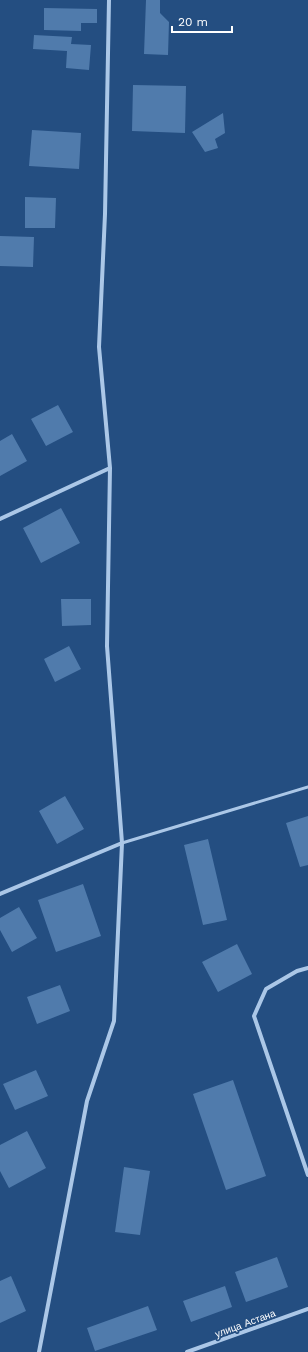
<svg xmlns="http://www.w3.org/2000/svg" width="308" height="1352" viewBox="0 0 308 1352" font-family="'Work Sans',sans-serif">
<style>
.building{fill:#507bac}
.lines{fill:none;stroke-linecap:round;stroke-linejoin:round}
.lane{stroke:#abc7e7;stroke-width:3}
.street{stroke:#abc7e7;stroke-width:4}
.labels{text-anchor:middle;stroke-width:3.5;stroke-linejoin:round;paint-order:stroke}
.street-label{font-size:10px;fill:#fff;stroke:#244e81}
</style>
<rect width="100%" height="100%" fill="#244e81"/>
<path class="building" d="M146,0h14v13l9,9 -1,33 -24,-1z
M44,8l53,1v14h-16v8l-37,-1z
M34,35l38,2 -1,7 20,1 -2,25 -23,-2 1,-17 -34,-2z
M133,85l53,1 -1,47 -53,-2z
M223,113l2,20 -10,6 3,9 -13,4 -13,-20z
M32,130l49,3 -2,36 -50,-3z
M25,197l31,1 -1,30h-30z
M0,236l34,1 -1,30 -33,-1z
M58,405l15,27 -27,14 -15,-27z
M12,434l15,27 -27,15v-35z
M61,508l19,35 -39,20 -18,-35z
M61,599h30v26l-29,1z
M69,646l12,23 -26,13 -11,-23z
M65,796l19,33 -27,15 -18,-33z
M308,816v49l-8,2 -14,-44z
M208,839l19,81 -24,5 -19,-80z
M83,884l18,52 -45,16 -18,-52z
M19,907l18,31 -25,14 -12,-22v-12z
M237,944l15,30 -34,18 -16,-30z
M60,985l10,26 -33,13 -10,-27z
M36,1070l12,26 -33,14 -12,-26z
M233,1080l33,96 -40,14 -33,-96z
M27,1131l19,37 -37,20 -9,-17v-26z
M124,1167l26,4 -10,64 -25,-3z
M277,1257l11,30 -42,15 -11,-30z
M11,1276l15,35 -26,12v-42z
M225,1286l7,21 -41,15 -8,-21z
M148,1306l9,24 -62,21 -8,-23z"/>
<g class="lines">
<path class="lane" d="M122,843l186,-56"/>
<path class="street" d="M0,519l110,-51
M0,894l122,-51
M308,968l-11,3 -31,18 -12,27 54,159
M39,1352l48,-251 27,-80 8,-178 -15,-197 3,-178 -11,-121 6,-133 4,-214
M187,1352l121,-43"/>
</g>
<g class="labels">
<g class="street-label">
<text transform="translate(245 1323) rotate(-20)" y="4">улица Астана</text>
</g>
</g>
<path d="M172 26v6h60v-6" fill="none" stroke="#ffffff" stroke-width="2"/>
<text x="178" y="26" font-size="12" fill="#ffffff" stroke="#244e81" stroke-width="3" paint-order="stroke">20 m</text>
</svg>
